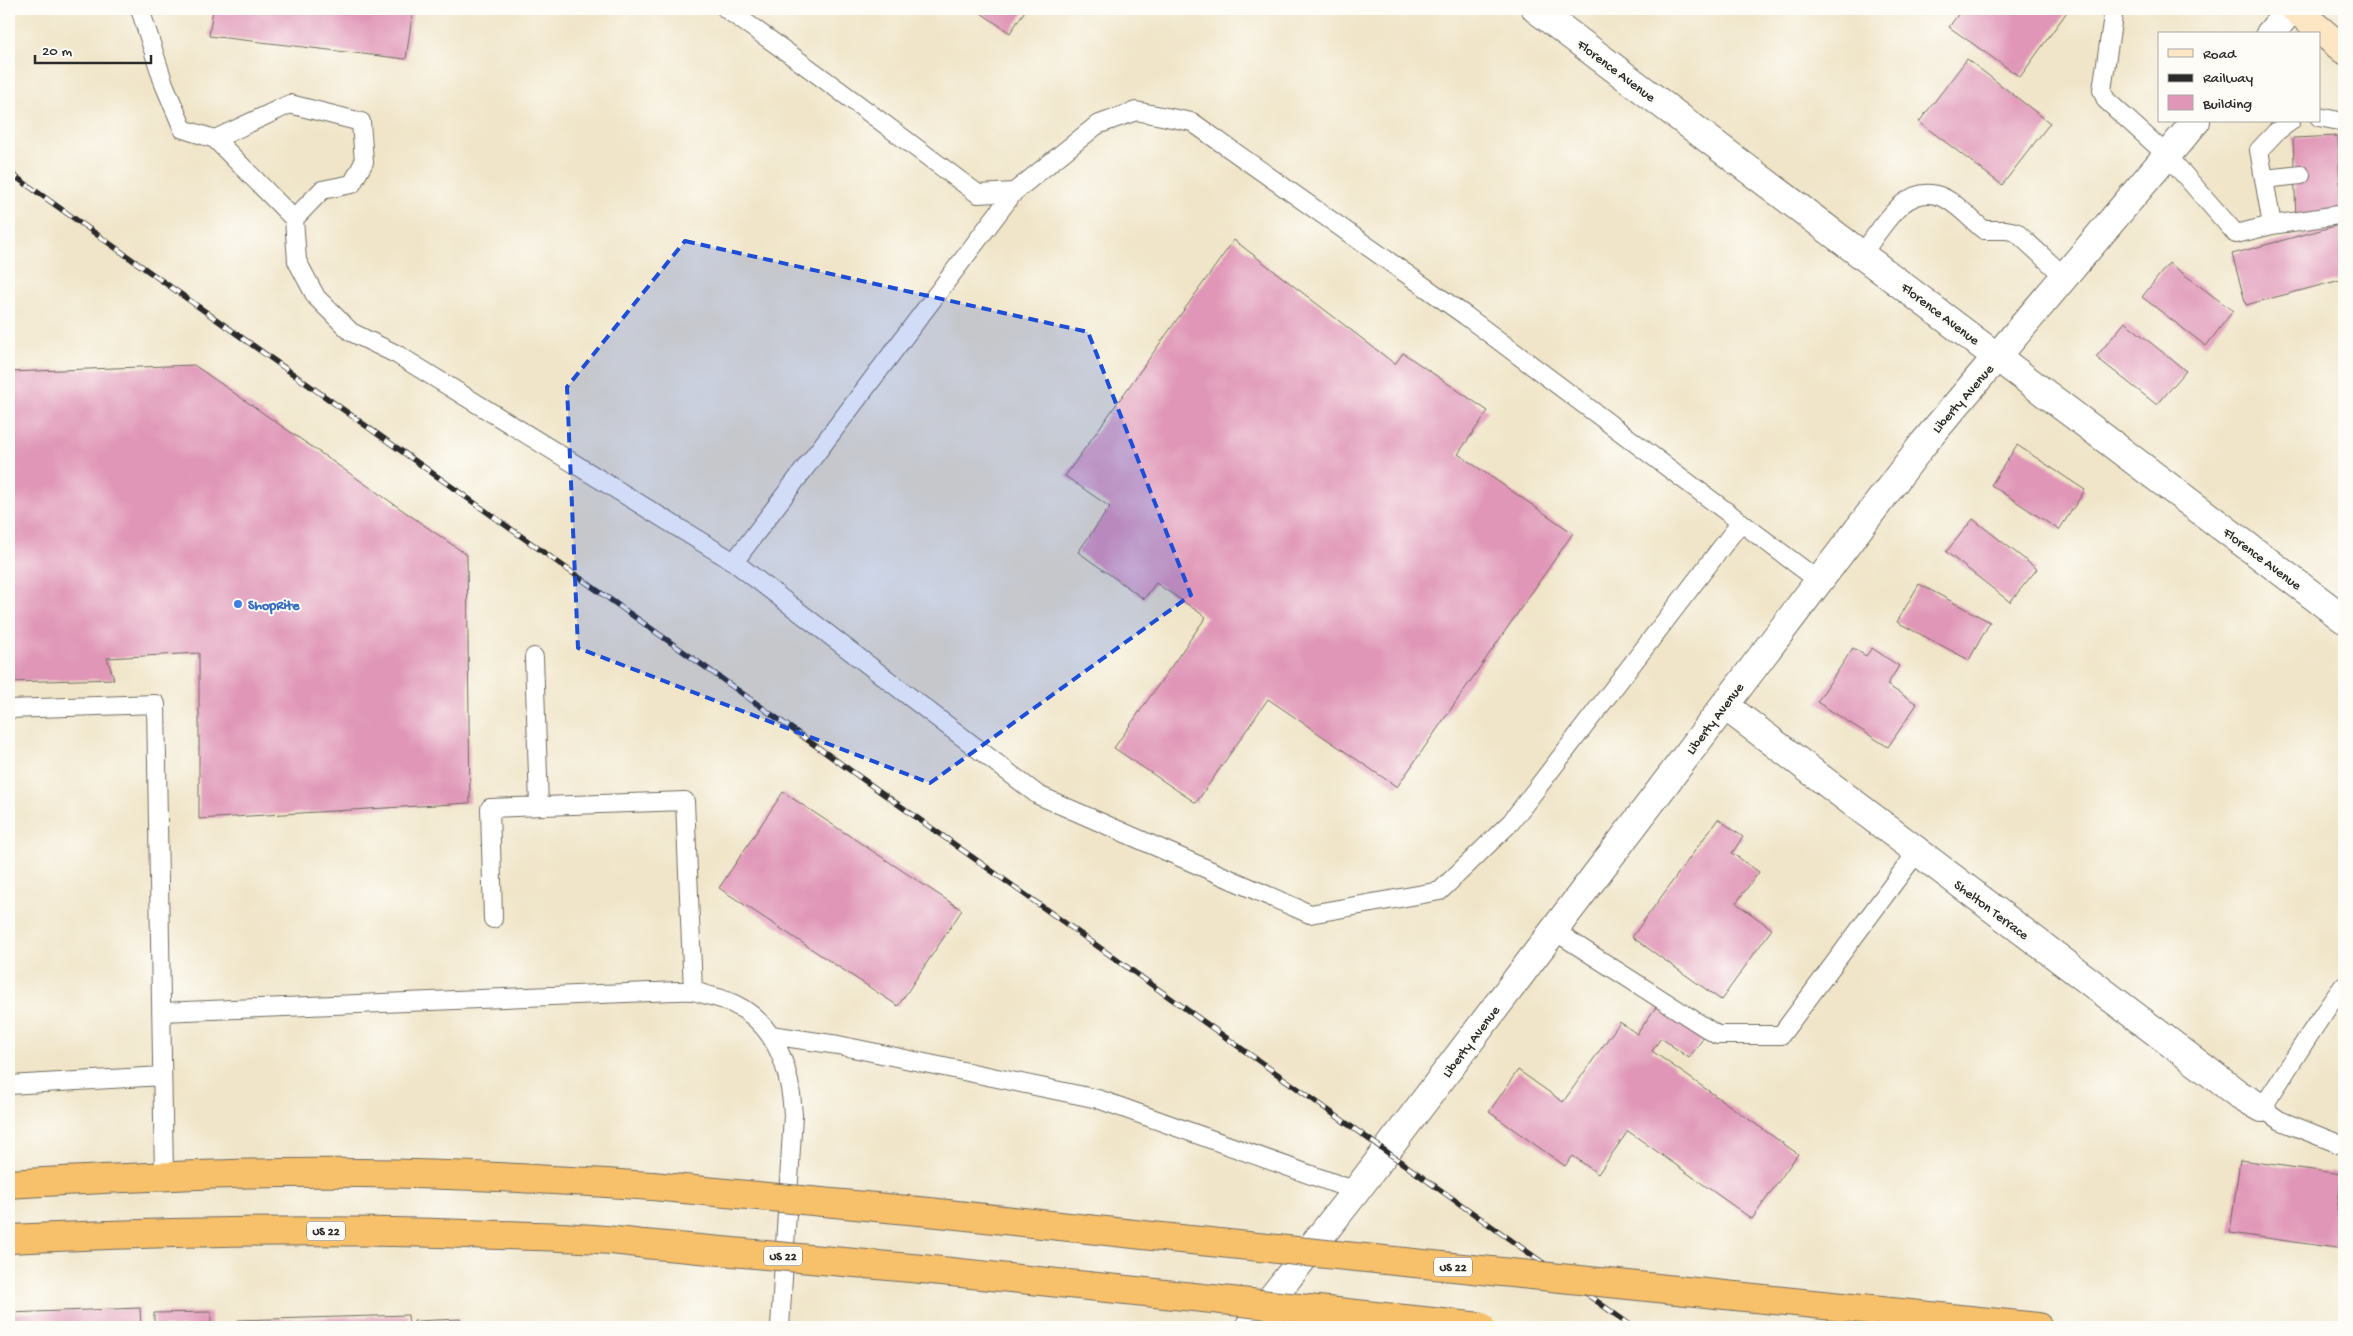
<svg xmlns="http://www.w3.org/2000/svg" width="2353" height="1336" viewBox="0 0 2353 1336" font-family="'Gochi Hand',sans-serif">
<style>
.building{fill:#e097b7}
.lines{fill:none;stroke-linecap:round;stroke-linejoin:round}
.service-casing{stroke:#706c62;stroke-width:20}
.minor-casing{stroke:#706c62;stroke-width:30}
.tertiary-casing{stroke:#706c62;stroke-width:30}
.secondary-casing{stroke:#706c62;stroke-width:30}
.trunk-casing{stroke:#706c62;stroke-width:30}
.service{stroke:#fff;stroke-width:18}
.minor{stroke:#fff;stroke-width:28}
.tertiary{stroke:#fff;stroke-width:28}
.secondary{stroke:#fce6c4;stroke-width:28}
.trunk{stroke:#f7c06b;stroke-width:28}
.rail-casing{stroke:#2b2b2b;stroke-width:5.5}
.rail{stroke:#fdfcf7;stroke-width:4;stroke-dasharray:11;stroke-linecap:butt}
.trunk-bridge-casing{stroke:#706c62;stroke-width:30;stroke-linecap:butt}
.trunk-bridge{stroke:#f7c06b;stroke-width:28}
.marked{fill:#1d4ed8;fill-opacity:0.2;stroke:#1d4ed8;stroke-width:4;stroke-dasharray:10 6;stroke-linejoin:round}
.shop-dot{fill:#3f7fe0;stroke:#fdfcf7;stroke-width:2}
.labels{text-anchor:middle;stroke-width:4;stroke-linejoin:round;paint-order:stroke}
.shield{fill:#fdfcf7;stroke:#6a6a68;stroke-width:1}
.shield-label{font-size:12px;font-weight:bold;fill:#2b2b2b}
.street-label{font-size:14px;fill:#2b2b2b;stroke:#fdfcf7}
.shop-label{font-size:14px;font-weight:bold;fill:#366cbe;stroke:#fdfcf7;text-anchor:start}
</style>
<rect width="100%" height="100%" fill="#fdfcf7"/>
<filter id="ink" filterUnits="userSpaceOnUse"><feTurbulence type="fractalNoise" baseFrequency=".02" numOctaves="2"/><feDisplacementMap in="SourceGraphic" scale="10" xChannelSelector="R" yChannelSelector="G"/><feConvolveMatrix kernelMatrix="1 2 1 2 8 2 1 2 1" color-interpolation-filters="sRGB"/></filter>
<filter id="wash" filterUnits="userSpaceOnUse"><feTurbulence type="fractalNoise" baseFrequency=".0096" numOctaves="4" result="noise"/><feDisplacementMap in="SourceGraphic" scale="20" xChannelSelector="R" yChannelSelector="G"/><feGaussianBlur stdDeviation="1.12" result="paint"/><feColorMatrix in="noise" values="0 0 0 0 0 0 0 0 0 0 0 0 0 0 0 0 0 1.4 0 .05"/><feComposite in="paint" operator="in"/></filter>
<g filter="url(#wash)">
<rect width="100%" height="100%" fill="#f0e5c9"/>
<g id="blocks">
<path class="building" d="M213,9h200l-7,50 -197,-23z
M975,9h51l-16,24z
M1962,9h107l-49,68 -71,-50z
M1967,59l83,64 -48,62 -83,-63z
M2338,136l3,82 -45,2 -3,-82z
M2339,225l5,18v36l-98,26 -14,-51z
M1234,240l161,124 8,-11 85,58 -30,43 115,79 -176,254 -129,-88 -72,104 -82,-55 92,-131 -50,-34 -12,16 -66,-47 32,-45 -45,-31z
M2169,263l64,48 -27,35 -64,-49z
M2125,322l61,49 -29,34 -61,-48z
M194,365l273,190 3,248 -271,16v-166l-92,5 7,21 -105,3v-310z
M2017,445l68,45 -26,40 -68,-45z
M1973,519l64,50 -27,33 -64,-50z
M1919,584l71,38 -21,38 -72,-38z
M1853,648l13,8 6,-8 27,18 -12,19 30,19 -29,43 -71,-45z
M783,792l179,118 -64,96 -179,-118z
M1718,819l25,18 -11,16 27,19 -23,31 36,26 -51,71 -89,-63z
M1661,1000l46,33 -18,25 -28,-20 -9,13 146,103 -46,65 -124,-88 -30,43 -25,-18 -8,10 -76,-54 29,-42 45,32 57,-80 17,12z
M2240,1160l102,14 -5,36 7,1v38l-114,-16z
M140,1308l1,19h-132v-14z
M211,1312v15h-57v-14z
M408,1315l1,12h-171v-7z
M460,1319v8h-46v-6z"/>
</g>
</g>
<g filter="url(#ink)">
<use href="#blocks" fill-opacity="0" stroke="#706c62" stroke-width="1"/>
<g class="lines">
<g class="service-casing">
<path id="service" d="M140,9l24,75 19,45 32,10 75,-35 71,18 3,40 -12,22 -30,6 -28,29 3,42 19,36 35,35 47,23 336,207
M726,9c86,59 168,123 252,185l36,-2 83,-67 39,-14 56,11 274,194 353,265
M2114,9l-12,81 4,10 61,55 69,79 36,-9 72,-11
M2319,117l25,5
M215,139l79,80
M2264,179l37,-4
M1014,192l-280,370 304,233 272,119 130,-23 71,-69 230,-300
M2272,225l-13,-75 17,-18 15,-11
M1862,254c19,-24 43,-73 80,-57 15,6 29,23 42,33h22l10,2 49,45
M534,657l5,149
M9,709l147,-5 8,472
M493,919l-3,-111 195,-7 8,190
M1553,930l164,105h64l136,-183
M2344,985c-30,39 -54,82 -82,123l17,12 65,26
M161,1012l489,-20c14,0 29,-2 43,-1 6,1 12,4 18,5 59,14 79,63 82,119l-13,212
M771,1035l67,10 260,54 258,92
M9,1085l153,-9"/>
</g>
<g class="minor-casing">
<path id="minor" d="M1536,9l808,610
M1724,705l514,389 24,14"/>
</g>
<g class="tertiary-casing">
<path id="tertiary" d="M2270,34l21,-25
M1249,1327l107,-136 567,-747 273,-323"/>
</g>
<g class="secondary-casing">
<path id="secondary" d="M2295,9l49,41"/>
</g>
<g class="trunk-casing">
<path id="trunk" d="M9,1184c92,-5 184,-10 276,-11 123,-2 245,5 367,13
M929,1212l242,26
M9,1239c152,-7 305,-11 457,-5 59,2 120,2 178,10
M922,1269l195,20
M1735,1296l303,31"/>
</g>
<use href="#service" class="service"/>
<use href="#minor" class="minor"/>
<use href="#tertiary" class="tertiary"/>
<use href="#secondary" class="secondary"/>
<use href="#trunk" class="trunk"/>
<g class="rail-casing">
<path id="rail" d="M9,172l1624,1155"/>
</g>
<use href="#rail" class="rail"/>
<g class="trunk-bridge-casing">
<path id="trunk-bridge" d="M652,1186l277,26
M1171,1238l564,58
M644,1244l278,25
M1117,1289l364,38"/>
</g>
<use href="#trunk-bridge" class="trunk-bridge"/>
</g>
</g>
<path class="marked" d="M685,241l403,91 103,263 -261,188 -352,-135 -11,-261z"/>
<circle class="shop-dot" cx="238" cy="604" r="5"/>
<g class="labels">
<g class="shield">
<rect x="307" y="1221.5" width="38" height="19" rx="4"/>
<rect x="764" y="1246.5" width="38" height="19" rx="4"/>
<rect x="1434" y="1257.5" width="38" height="19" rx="4"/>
</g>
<g class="shield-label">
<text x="326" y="1235">US 22</text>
<text x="783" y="1260">US 22</text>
<text x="1453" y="1271">US 22</text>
</g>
<g class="street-label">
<text transform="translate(1617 70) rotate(37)" y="5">Florence Avenue</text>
<text transform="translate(1941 313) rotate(37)" y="5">Florence Avenue</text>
<text transform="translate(1962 398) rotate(-49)" y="5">Liberty Avenue</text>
<text transform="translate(2263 558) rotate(37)" y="5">Florence Avenue</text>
<text transform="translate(1714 718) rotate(-53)" y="5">Liberty Avenue</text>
<text transform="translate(1992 909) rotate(37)" y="5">Shelton Terrace</text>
<text transform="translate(1470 1041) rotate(-53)" y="5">Liberty Avenue</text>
</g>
<g class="shop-label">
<text x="248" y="609">ShopRite</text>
</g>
</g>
<rect width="2353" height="1336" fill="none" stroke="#fdfcf7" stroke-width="30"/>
<rect x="2158" y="32" width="162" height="90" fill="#fdfcf7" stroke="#a9a8a5"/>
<rect x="2168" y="49" width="25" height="8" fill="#fce6c4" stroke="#a9a8a5"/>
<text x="2203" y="58" font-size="15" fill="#2b2b2b">Road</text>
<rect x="2168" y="74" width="25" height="8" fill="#2b2b2b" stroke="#a9a8a5"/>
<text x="2203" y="82" font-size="15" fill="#2b2b2b">Railway</text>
<rect x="2168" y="95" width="25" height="15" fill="#e097b7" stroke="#a9a8a5"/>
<text x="2203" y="108" font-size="15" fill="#2b2b2b">Building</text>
<path d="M35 55v8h116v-8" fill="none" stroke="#2b2b2b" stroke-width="2.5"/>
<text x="42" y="55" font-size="15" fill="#2b2b2b" stroke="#fdfcf7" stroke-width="4" paint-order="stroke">20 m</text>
</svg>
